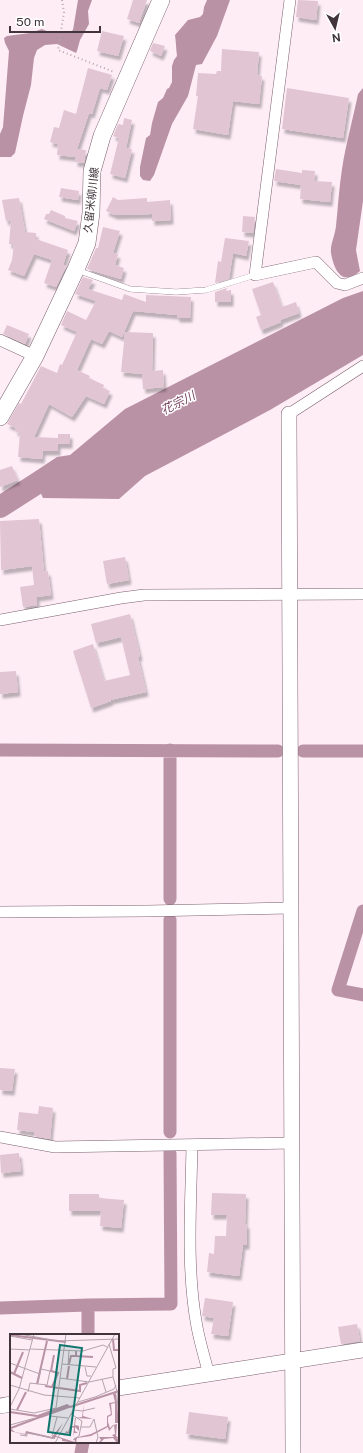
<svg xmlns="http://www.w3.org/2000/svg" width="363" height="1453" viewBox="0 0 363 1453" font-family="'Public Sans','Noto Sans JP',sans-serif">
<style>
.water{fill:#ba92a6}
.lines{fill:none;stroke-linecap:round;stroke-linejoin:round}
.canal{stroke:#ba92a6;stroke-width:13}
.river{stroke:#ba92a6;stroke-width:22}
.building{fill:#e1c5d3;filter:url(#shadow)}
.lane-casing{stroke:#79606d;stroke-width:6}
.street-casing{stroke:#79606d;stroke-width:12}
.secondary-casing{stroke:#79606d;stroke-width:16}
.primary-casing{stroke:#79606d;stroke-width:18}
.path{stroke:#b7a8af;stroke-width:2;stroke-dasharray:1 3;stroke-linecap:butt}
.lane{stroke:#fff;stroke-width:5.5}
.street{stroke:#fff;stroke-width:11}
.secondary{stroke:#fff;stroke-width:15}
.primary{stroke:#fff;stroke-width:17}
.labels{text-anchor:middle;stroke-width:3;stroke-linejoin:round;paint-order:stroke}
.street-label{font-size:11px;fill:#41353b;stroke:#fff}
.water-label{font-size:12px;font-style:italic;fill:#794360;stroke:#fff}
.inset-river{fill:none;stroke:#ba92a6;stroke-width:2}
.inset-road{fill:none;stroke:#b3a3ab;stroke-width:1}
.view{fill:#0f766e;fill-opacity:0.15;stroke:#0f766e;stroke-width:2}
.inset-edge{fill:none;stroke:#41353b;stroke-width:2}
</style>
<defs>
<filter id="shadow"><feDropShadow dx="2.5" dy="4.5" stdDeviation="1" flood-color="#0004"/></filter>
</defs>
<rect width="100%" height="100%" fill="#ffedf6"/>
<path class="water" d="M78,0h14l-4,11 1,13 -9,16 -3,11 -1,2 -19,-9 -12,1 -8,5 -3,8 -3,27 -8,31 -8,37 -4,4h-11v-23l3,-7 6,-76 -4,-8 -1,-5 3,-2 23,-3 12,-4 7,3h21l3,-2z
M207,0h23l-13,36 -15,28 -6,1 -8,31 -16,28 -18,51 -4,6 -7,-1 -3,-4v-9l6,-29 4,-3 2,-12 6,-21 5,-4 4,-9 2,-1 3,-6v-16l2,-6 3,-4c-1,-7 -1,-14 -2,-21l13,-15 12,-3 3,-3 1,-7z
M363,88v113l-7,49 4,21c-18,16 -26,-1 -29,-18 -1,-9 4,-17 5,-27 2,-19 3,-38 6,-57 4,-26 11,-50 16,-75z
M363,291v64l-93,55 -125,66 -26,23 -76,-1 -11,-24 25,-17 13,-2 55,-46 218,-111z"/>
<g class="lines">
<path class="canal" d="M0,750l278,1
M170,750v149
M303,751h60
M363,911l-25,79 25,5
M170,920v212
M0,1308l88,-3
M88,1335v-30l83,-1 -1,-151
M81,1453l2,-11"/>
<path class="river" d="M0,507l61,-39"/>
</g>
<path class="building" d="M133,0h14l-8,23 -12,-4z
M298,0l20,1 -2,19 -20,-3z
M102,31l22,5 -6,20 -21,-5z
M153,43l12,3 -4,10 -11,-5z
M222,49l37,3 -2,23 5,1 -3,28 -26,-3 -5,34 -35,-6 5,-33h-2l2,-23 18,1 1,-3h4z
M88,68l24,7 -5,15 -7,-2 -8,26 -3,-1 -12,36 9,1 -2,13 -9,-1 1,-8 -1,3 -18,-2 1,-11 -8,-2 4,-15 5,1 5,-18 12,4z
M287,88l62,10 -6,40 -61,-9z
M124,118l8,2 -6,28 6,1 -7,29 -15,-4 9,-36 -6,-2 5,-12 5,1z
M276,169l26,4v-3l13,1 -1,10 18,1 -2,20 -30,-3 1,-14 -27,-4z
M61,188l18,3 -1,9 -19,-3z
M113,197l5,3 29,-2v4l23,-2 1,20 -19,1v-7l-37,1 -9,-4z
M19,198l6,34 11,1v6l32,11 -5,15 3,1 -10,21 -12,-4 8,-23 -18,-6 -10,22 -16,-6 4,-10 2,-16h-5l2,-24 -5,1 -4,-21z
M51,210l14,6v2l13,3 -4,10 -30,-12 2,-5h3z
M243,216l12,1 -2,16 -11,-1z
M103,227l17,4 -7,22 5,1 -3,11 9,3 -3,11 -34,-10 9,-21h2z
M225,238l24,3 -3,15 -13,-3 -4,26 -14,4 3,-22 3,1z
M83,277l10,3 -5,9 34,11 2,-6 22,8v-7l45,2 -1,21h-13v-3l-44,-4 -11,26 -13,-6 -7,13 -11,-5 -14,31 13,6 -1,2 15,7 -1,3 7,3 -6,13 -18,-8 -14,21 -23,-13 -15,33 24,1v13h-15l-1,8 -24,-2 2,-24 -5,-2 1,-3 -9,-4 12,-21 2,1 20,-38 16,7 3,-9 2,1 15,-33 -16,-7 6,-14 19,9 10,-19 -21,-7z
M273,282l9,25 14,-5 3,11 -19,7 1,2 -20,8 -5,-13 5,-2 -9,-26z
M227,288l-1,3 5,-1v12h-16v-10z
M7,325l22,9 -4,10 -22,-10z
M125,332l28,1 -1,38 11,-1 1,17 -21,2 -1,-15 -21,-2z
M58,434h12v10h-12z
M12,466l6,14 -18,7v-17z
M39,519l5,53 4,-1 3,24 -14,2v8l-14,2 -3,-20 14,-2 -2,-19 -31,4 -1,-49z
M125,557l4,23 -22,4 -4,-23z
M130,614l10,42 -2,1 8,35 -36,8 1,1 -20,7 -18,-57 20,-7 11,37 26,-6 -9,-38 -25,6 -5,-19z
M16,671l2,21 -18,2v-22z
M0,1068l15,1 -3,22 -12,-1z
M39,1106l14,2 -3,31 -16,-3v-4l-17,-2 2,-18 19,2z
M19,1153l2,18 -20,2 -1,-18z
M212,1193l34,1 -1,30h2v21h-4l-4,31 -32,-4 2,-19 5,1 1,-18h11l1,-21h-16z
M69,1194h30v4l25,2 -3,28 -21,-2 1,-15h-32z
M205,1298l28,4 -5,34 -17,-2 3,-16 -12,-2z
M357,1324l3,17 -19,3 -3,-17z
M189,1412l39,5 -3,22 -39,-5z"/>
<g class="lines">
<g class="lane-casing">
<path id="lane" d="M77,270l53,19 46,3 30,-2 49,-15"/>
</g>
<g class="street-casing">
<path id="street" d="M290,0l-35,275 61,-13 21,21 8,2 18,-7
M0,340l35,16
M289,414l74,-48
M0,620l121,-22 23,-3 219,-1
M0,912l147,-1 143,-3
M0,1137l55,10 237,-4
M192,1145c-1,60 -6,123 5,182 3,16 8,32 12,48"/>
</g>
<g class="secondary-casing">
<path id="secondary" d="M289,414l4,1039
M118,1388l245,-38
M0,1406l11,-2"/>
</g>
<g class="primary-casing">
<path id="primary" d="M0,417l35,-61 41,-87 11,-26 4,-30 1,-42 10,-35 59,-136"/>
</g>
<path class="path" d="M62,0l2,12 -6,38 56,22"/>
<use href="#lane" class="lane"/>
<use href="#street" class="street"/>
<use href="#secondary" class="secondary"/>
<use href="#primary" class="primary"/>
</g>
<g class="labels">
<g class="street-label">
<text transform="translate(91 200) rotate(-84)" y="4">久留米柳川線</text>
</g>
<g class="water-label">
<text transform="translate(178 403) rotate(-27)" y="4">花宗川</text>
</g>
</g>
<g transform="translate(10 1334)">
<rect width="109" height="109" fill="#ffedf6"/>
<path d="M106,59l3,30h-4v-20l-4,1 1,11 -4,2v5l2,6 3,-3 4,-1 -1,12 3,2 -3,1h3v2l-2,2 -4,-5 -9,1 -4,4h-2l3,-3 -2,-3h15l-2,-2 3,-1 -1,-9 -5,6 -1,-4 -17,9 -14,2 -1,5 -14,-2v-2l-6,-2 -3,2 -26,-6 -1,2 -16,-4v-3l5,4 10,2 1,-3 26,6 11,-14 -7,13 19,6 -1,-4 17,-4 16,-8v-10l4,-2 -2,-11 6,-1 -2,-8zM57,70l5,3 -31,11 -6,-2zM74,70l-1,12 10,3 -17,-1 -1,7 4,1v5l-4,-4v4l3,2h-4l-1,4 1,-9 -3,-1 -1,6h-4l-2,4 2,-6 2,1 2,-6h4l1,-8 7,-1z" fill="#ba92a6"/>
<path class="inset-river" d="M0,1l56,7M103,5l1,11h5M66,22l17,1M59,30l2,-8h5v-5M0,38l12,6M4,40l9,-22M57,45l2,-13M27,50l10,-43M35,52l13,2M42,53l6,-14 -7,-2 3,-16M49,54l21,3v-6l7,-2M60,73l49,-16M7,76l9,-18M0,78l27,4M1,94l29,-11"/>
<path class="inset-road" d="M10,0l37,7 62,-2M0,2l22,4M99,10l7,24 -3,1v8l5,18M0,15l20,1M20,15l53,2 20,-6 4,2M0,29l30,11M52,30l34,3M58,31l1,-14M75,33l2,9h4M50,44l29,4 24,-5M92,45l4,13M0,51l34,10 36,3M18,58l2,-9 17,2 3,-14 -9,-2 -3,14M107,61l2,26M68,68l17,-5 19,-8 2,-4M0,73l9,-18 15,-55M0,75l24,4 22,-5 10,-74M64,76l8,1 13,-3M61,80l11,7 -3,15 -6,4M40,82l18,2M84,85l4,18 -2,6M0,91l25,-7M71,93h9l4,-8M10,101l7,1v-3l27,5M45,105l-3,-3 5,-19M45,109l60,-109"/>
<path class="view" d="M50,11l22,3 -12,87 -22,-3z"/>
<rect width="109" height="109" class="inset-edge"/>
</g>
<g transform="translate(335 28) rotate(172)" stroke="#ffffff" stroke-width="3" paint-order="stroke">
<path d="M0-3L7 15L0 10L-7 15Z" fill="#41353b"/>
<text y="-6" font-size="11" font-weight="bold" text-anchor="middle" fill="#41353b">N</text>
</g>
<path d="M10 26v6h90v-6" fill="none" stroke="#41353b" stroke-width="2"/>
<text x="16" y="26" font-size="12" fill="#41353b" stroke="#ffffff" stroke-width="3" paint-order="stroke">50 m</text>
</svg>
